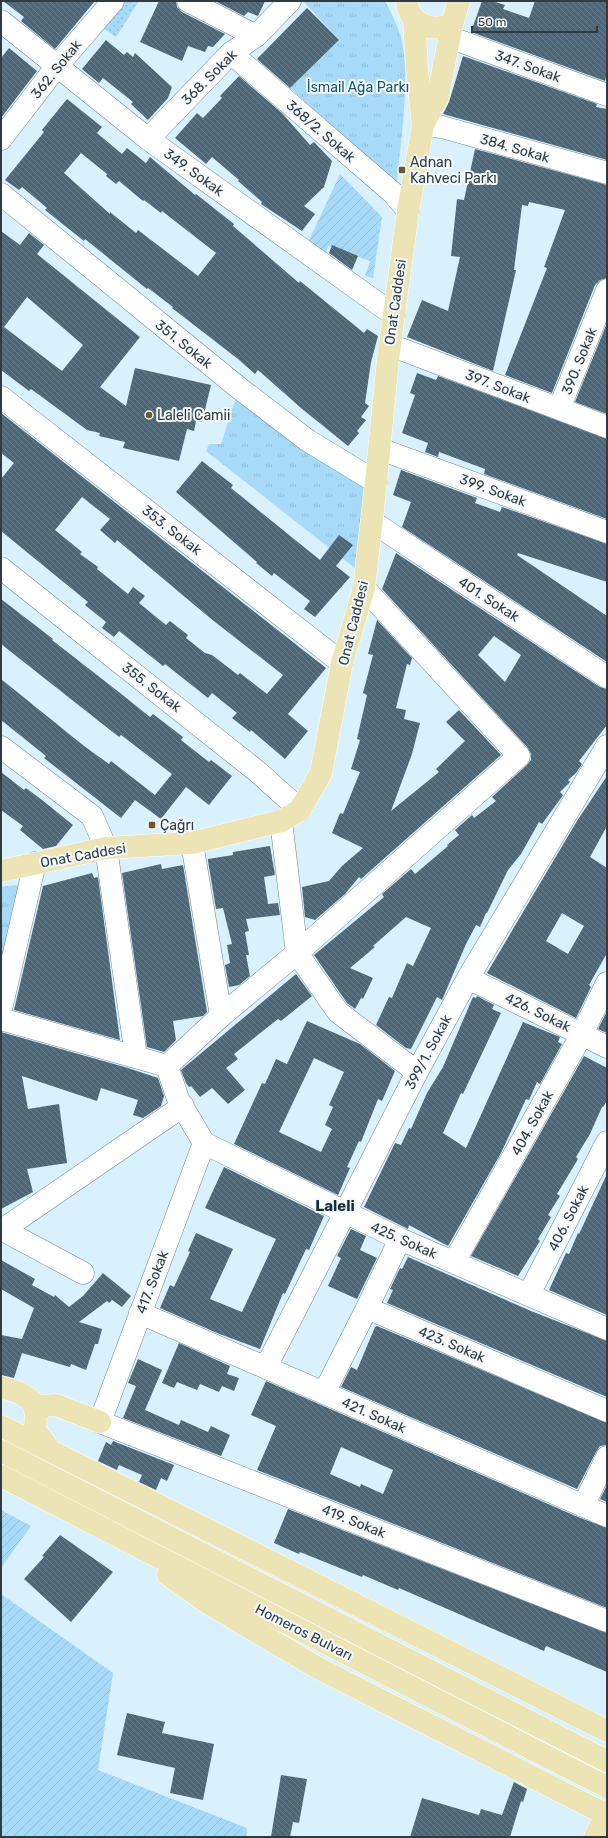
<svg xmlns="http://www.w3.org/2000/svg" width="608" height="1838" viewBox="0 0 608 1838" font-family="Rubik,sans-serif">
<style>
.grass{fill:url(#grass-dots)}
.park{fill:url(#park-tufts)}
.garden{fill:url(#garden-furrows)}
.building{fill:url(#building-back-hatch);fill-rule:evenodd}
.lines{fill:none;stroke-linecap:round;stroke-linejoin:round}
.minor-casing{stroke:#6d8796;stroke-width:23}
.major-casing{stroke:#fff;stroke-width:23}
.minor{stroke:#fff;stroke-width:22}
.major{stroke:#ece4b5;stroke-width:22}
.major-bridge-casing{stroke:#fff;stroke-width:23;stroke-linecap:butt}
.major-bridge{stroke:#ece4b5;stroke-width:22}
.poi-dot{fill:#655c29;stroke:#f4fafd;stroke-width:1.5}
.labels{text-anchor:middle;stroke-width:4;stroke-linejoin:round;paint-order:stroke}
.street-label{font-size:14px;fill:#2f3b41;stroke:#f4fafd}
.park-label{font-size:14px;fill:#145472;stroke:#f4fafd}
.poi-label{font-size:14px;fill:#2f3b41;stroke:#f4fafd;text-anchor:start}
.neighbourhood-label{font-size:15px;font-weight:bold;fill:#152c39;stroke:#f4fafd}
</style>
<defs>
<pattern id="grass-dots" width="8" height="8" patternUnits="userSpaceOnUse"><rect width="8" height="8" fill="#a7daf9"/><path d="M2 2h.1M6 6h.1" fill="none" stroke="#90bcd7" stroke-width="1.8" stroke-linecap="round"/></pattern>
<pattern id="park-tufts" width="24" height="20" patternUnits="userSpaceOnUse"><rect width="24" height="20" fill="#a7daf9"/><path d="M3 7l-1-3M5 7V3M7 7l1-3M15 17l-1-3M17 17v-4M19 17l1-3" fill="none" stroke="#90bcd7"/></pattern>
<pattern id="garden-furrows" width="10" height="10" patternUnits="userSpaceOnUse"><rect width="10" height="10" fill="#a7daf9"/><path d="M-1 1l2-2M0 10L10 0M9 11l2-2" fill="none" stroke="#90bcd7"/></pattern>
<pattern id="building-back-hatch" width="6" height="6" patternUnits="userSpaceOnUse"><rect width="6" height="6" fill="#4e6776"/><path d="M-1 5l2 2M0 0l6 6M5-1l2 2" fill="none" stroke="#6b7e8a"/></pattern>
</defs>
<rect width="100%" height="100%" fill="#d9f0fd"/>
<path class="grass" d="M111,1h28l-23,36 -20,-13z"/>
<path class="park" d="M303,1h82c6,11 11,22 15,33 12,38 0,109 -3,150l-107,-96 49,-48z
M239,388l126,96 -9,85 -150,-118 3,-7h12z
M23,884l-22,103v-100z"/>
<path class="garden" d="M340,174l42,43 -9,61 -8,-2 5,-15 -42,-15 -5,20 -19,-15z
M1,1510l30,16 -30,42z
M1,1594l112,79 -15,97 149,58 -1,9h-245z"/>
<path class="building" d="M3,1h92l-40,48 -34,-28 3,-4z
M159,1h17l1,6 5,5 43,22 -12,13 -5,-1 -3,6 -17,-6 -6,15 -42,-19z
M215,1h50l-7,15 -10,-4 -4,4z
M482,1h10l13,4 -2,4 26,9 6,-17h72v73l-2,7 -134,-49z
M307,8l32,32 -49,48 -33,-29z
M106,40l18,15 3,-3 6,5 2,-4 37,34 -4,11 -20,22 -17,-16 2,-2 -30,-24 -4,5 -17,-14z
M9,48l28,23 -36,47v-60z
M463,56l134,48 -1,3 11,2v51l-164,-46 6,-12z
M239,76l43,37 28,32 4,-3 18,19 -8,26 -20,19 11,8 -13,17 -41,-27 1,-2 -24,-21 1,-1 -27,-23 -6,7 -31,-26 22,-25 6,5 19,-20 -2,-2z
M67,99l35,28 -5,6 25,21 5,-6 19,15 4,-6 45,38 1,-1 38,30 -1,2 66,57 1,-2 64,52 3,-4 11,7 -7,26 -6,41 4,3 -8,11 5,3 -9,11 2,2 -11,13 -47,-38 -43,-38 -3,4 -17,-15 -66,-51 1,-1 -25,-19 -1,1 -62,-50 -1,2 -39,-31 2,-2 -25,-21 -3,3 -14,-10 39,-48 -2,-2zM81,153l26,21 -1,2 10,8 3,-3 24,20 1,-1 17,13 1,-2 54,42 -18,23 -60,-46 -2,3 -26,-21v2l-46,-41z
M475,149l132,36v93l-7,2 -5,5 -43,108 -47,-18 42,-107 -3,-1 21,-57 -4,-1 -32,-7 -1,4 -6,-1 -8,65h2l-23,101 -86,-34 15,-37 26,11 12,-54 -9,-1 6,-57 7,1z
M1,231l19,14 9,-12 15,12 -7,9 103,83 -40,50 26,19 9,-38 76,17 -9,37 -6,-1 -2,10 -7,-2 -8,32 -56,-13 2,-6 -26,-6 1,-3 -13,-3 -56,-41 -2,2 -28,-21zM27,297l56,48 -21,26 -58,-44z
M332,245l26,11 -6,14 -23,-17z
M607,323v91l-32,-12z
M417,373l19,7 2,-4 169,63v80l-123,-45 1,-5 -46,-17 -1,5 -13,-5 3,-9 -26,-10 13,-38 -5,-2z
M1,413l325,255 -38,46 20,17 -23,28 -34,-29 -1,2 -18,-14 5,-5 -25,-20 -4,5 -43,-34 -2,2 -44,-35 -5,6 -12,-9 4,-6 -21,-17 3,-3 -87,-71v-52l13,-16 -13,-10zM82,497l28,22 -10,11 15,13 2,-3 93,78 73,57 -16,19 -27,-21 -2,2 -26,-20 -7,-2 -19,-15 2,-3 -18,-14 -4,4 -27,-22 6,-7 -12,-9 -5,7 -31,-25 1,-2 -18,-13 2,-2 -27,-22z
M202,461l31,24 -2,3 89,72 19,-25 14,10 -17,21 14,11 -35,40 -11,-8 6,-8 -36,-28 -2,3 -16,-13 1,-1 -81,-70z
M401,470l76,28 -2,5 25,9 2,-5 105,37v38l-89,-29 -1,2 90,61v46l-205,-135 9,-25 -18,-7z
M396,553l204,134 7,2v36l-28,36 3,3 -6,9 -8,7 2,2 -10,10 3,3 -2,3 -19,26 -3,-2 -18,32 -13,16 -21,43h-1l-6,14 -4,-2 -10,19 -24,56 -5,-3 -26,52 -5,-1 -30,-23 13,-28 3,1 15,-35 6,3 18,-38 -25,-11 -33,29 2,1 -25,21 23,10 -10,21 -2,-1 -6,11 -8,-6 -33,-48 70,-58 -2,-3 29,-25 4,5 33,-28 -1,-1 12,-10 -4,-5 17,-15 2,3 22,-17 -4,-4 35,-32 4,-5v-6l-3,-6 -146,-159zM494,636l27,19 -16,27 -27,-27z
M1,599l52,40 -1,1 68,53 30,24 3,-3 30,23 -2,3 28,22 2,-2 21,16 -23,29 -23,-18 -25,32 -26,-19 -14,18 -77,-60 2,-2 -45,-36v-41l83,67 25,18 2,-3 44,34 17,-21 -51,-39 -2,2 -118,-93z
M377,620l35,38 -2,7 -3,-1 -11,44 10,2 -2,9 16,4 -8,31 -21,57 48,-39 -3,-3 29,-28 -19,-19 13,-12 42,45 -140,124 -2,-2 -14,17 -30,26 -10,-3 -3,-30 27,-6 13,-15 21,-18 -31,-15 8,-20 3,1 17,-42 -9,-3 9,-29 -3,-1 10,-44 -4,-2 10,-38 -5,-1z
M1,772l23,18 2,-2 16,12 31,25 -17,21 -13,3 -23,-19 3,-4 -22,-16z
M607,776v50l-17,31 17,11v85l-18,32 2,2 -15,31 -89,-45 90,-152zM562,913l22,13 -16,28 -22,-13z
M270,846l5,29 -11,2 4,27 10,-1 2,12 -34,4 3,12 -4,1 4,23h-3l4,21 -11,9 -10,2 -4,-22 5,-2 -3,-18 5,-1 -9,-36 -7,1 -8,-48v-2l25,-4v-3z
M161,864l1,5 21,-4 24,147 -4,4 -30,5 3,19 -12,12 -17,-5 -25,-174z
M92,873l2,5 4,-1 22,163 -106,-30 29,-124z
M296,974l16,22 -31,25 -3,-2 -44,35 4,5 -12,9 19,22 -17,14 -16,-16 -12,9 -9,-11 -2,1 -3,-4 -5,-13z
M477,996l17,9 -2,4 9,4 -38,81 -2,-1 -18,40 23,15 57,-126 37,15 -2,5 4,2 -22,40 -3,-2 -8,18 -3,-1 -25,54 -53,93 -39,-21 -1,4 -44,-22 31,-64 6,2 8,-17 2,1 16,-36 16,-26 30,-70 3,1z
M607,1011v22l-9,-4z
M307,1021l53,23 35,27 -13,30 -4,-2 -17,43 -2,-1 -12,26 3,1 -12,27 -104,-51 28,-61 3,1 11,-25 11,5zM314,1058l30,14 -15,33 4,2 -8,18 7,4 -11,23 -42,-20z
M1,1032l127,36 30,10 6,18 -3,10 -18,12 -10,-3 5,-15 -37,-12 -4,13 -75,-25 6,33 31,-5 8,59 -40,6 6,23 -32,17z
M584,1056l23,12v33l-4,6h-1l-12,27 -14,23 2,2 -21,35 3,2 -12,19 3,2 -13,22 2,2 -22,35 -47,-20z
M224,1167l100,49 -15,34 -3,-1 -21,45 -2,-1 -23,56 -43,-16 -57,-25 10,-23 4,2 16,-35 -2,-1 8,-18 37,16 -23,50 32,13 34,-73 -71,-31z
M607,1174v141l-58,-25 17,-37 3,1 9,-21 1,1z
M351,1229l15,7 -6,14 17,8 -20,41 -29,-13 13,-28 -4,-2z
M408,1257l123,54 76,30v56l-220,-94 6,-13 -3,-1 10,-21 2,1z
M1,1260l34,19 -3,6 22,12 1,-2 14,12 14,-11 20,-23 28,23 -9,11 -10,-7 -3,3 -2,-2 -28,21 23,7 -4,15h-3l-9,26 -15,-6 -1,3 -48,-14 -8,25 -13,-3v-40l21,4 12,-31 -33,-19z
M377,1326l230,97v22l-7,1 -4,6 -19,37 -236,-102 10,-20 6,3 18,-43z
M179,1343l51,23 -3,8 12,4 -5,13 -12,-5 -3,6 -19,-8 -3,6 -20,-8 -3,6 -12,-5z
M138,1359l24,11 -17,40 34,15 2,-5 27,12 3,-6 19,9 -9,21 -98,-38 13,-32 -8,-3z
M266,1381l312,136 29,11v80l-350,-138 19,-44 -25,-11zM341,1447l52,23 -10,24 -22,-10 -1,3 -30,-13z
M113,1441l61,24 -7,16 -6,-3 -5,12 -17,-8 3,-7 -23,-10 -2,5 -19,-9 8,-19 5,3z
M607,1485v17l-7,-3z
M288,1509l319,124v39l-61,-26 -2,5 -145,-63 -1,2 -35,-15 -1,2 -62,-25 -1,2 -25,-11z
M60,1535l53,37 -42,50 -47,-43 20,-22 -2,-1z
M127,1713l38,9 -3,11 52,11 -11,56 -33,-7 5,-25 -58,-13z
M281,1775l26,4 -8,44 -6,-1 -3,15h-19z
M514,1782l13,7 -4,13 -2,-1 -11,36h-100l12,-39 57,17 2,-6 21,6z"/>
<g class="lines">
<g class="minor-casing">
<path id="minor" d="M188,1l68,35
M1,21l147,118 246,176
M449,37l158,58
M231,53l162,140 15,18
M423,125l19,2 165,46
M1,139l56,-73 56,-65
M148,139l83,-86 25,-17 34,-35
M1,194l238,194 68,52 69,42
M390,345l217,82
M1,397l341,266
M559,409l48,-119
M380,449l227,83
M371,521l236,156
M1,568l258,205 41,37
M1,747l91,69 14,32 30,208
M281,821l16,132 41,59 79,60
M192,843l29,173
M468,978l139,69
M1,1009l34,-146
M1,1019l166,47
M167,1066l54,-50 76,-63 222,-197 -155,-168
M167,1066l11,33 26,44
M204,1143l-104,279 507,199
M204,1143l196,96 207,90
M1,1229l82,44
M2,1230l181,-124
M400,1239l-33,69 240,103
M454,1262l128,-228 25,-51
M529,1294l78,-152
M140,1313l467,203
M266,1367l151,-295 51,-94 139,-232
M324,1393l43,-85
M583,1506l24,-49"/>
</g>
<g class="major-casing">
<path id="major" d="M407,1c1,24 26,32 45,23l7,-23
M414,19l3,50 6,56
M1,871l105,-23 86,-5 89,-22 19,-11 21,-37 21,-110 22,-75 12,-106 12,-123 20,-148 15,-86 15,-29 14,-72
M1,1387l19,6 12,8 4,12
M1,1426l606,305
M50,1450l-15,-20 1,-17 8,-7 12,-1 44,17
M1,1451l543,278
M1,1476l533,274
M168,1575l40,28 110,65 289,147
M595,1837l12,-26"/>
</g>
<use href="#minor" class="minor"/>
<use href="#major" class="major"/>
<g class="major-bridge-casing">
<path id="major-bridge" d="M544,1729l63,32
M534,1750l73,37"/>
</g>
<use href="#major-bridge" class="major-bridge"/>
</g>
<g class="poi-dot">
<rect x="398" y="166" width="8" height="8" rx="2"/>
<circle cx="149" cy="415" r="4"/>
<rect x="148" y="821" width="8" height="8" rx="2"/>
</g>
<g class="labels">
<g class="street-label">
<text transform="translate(528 66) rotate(20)" y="5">347. Sokak</text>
<text transform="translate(56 69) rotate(-51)" y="5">362. Sokak</text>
<text transform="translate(209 77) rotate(-45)" y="5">368. Sokak</text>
<text transform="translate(321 131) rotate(41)" y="5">368/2. Sokak</text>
<text transform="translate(515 148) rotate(16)" y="5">384. Sokak</text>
<text transform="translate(194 172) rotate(36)" y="5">349. Sokak</text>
<text transform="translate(395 302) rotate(-82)" y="5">Onat Caddesi</text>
<text transform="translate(184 344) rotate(39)" y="5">351. Sokak</text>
<text transform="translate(579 361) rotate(-68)" y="5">390. Sokak</text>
<text transform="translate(498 386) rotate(21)" y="5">397. Sokak</text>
<text transform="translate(493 490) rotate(20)" y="5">399. Sokak</text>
<text transform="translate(172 530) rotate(38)" y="5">353. Sokak</text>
<text transform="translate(489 599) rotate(33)" y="5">401. Sokak</text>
<text transform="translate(353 623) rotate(-76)" y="5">Onat Caddesi</text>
<text transform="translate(152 687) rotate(38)" y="5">355. Sokak</text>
<text transform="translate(83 855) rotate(-10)" y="5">Onat Caddesi</text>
<text transform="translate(538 1012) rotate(26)" y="5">426. Sokak</text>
<text transform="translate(428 1052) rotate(-62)" y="5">399/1. Sokak</text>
<text transform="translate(532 1123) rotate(-61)" y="5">404. Sokak</text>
<text transform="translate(568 1218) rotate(-63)" y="5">406. Sokak</text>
<text transform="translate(404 1240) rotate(24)" y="5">425. Sokak</text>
<text transform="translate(152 1282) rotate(-69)" y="5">417. Sokak</text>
<text transform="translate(452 1344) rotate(23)" y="5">423. Sokak</text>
<text transform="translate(374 1415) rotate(24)" y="5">421. Sokak</text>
<text transform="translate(354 1521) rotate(22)" y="5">419. Sokak</text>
<text transform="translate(304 1632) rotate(27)" y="5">Homeros Bulvarı</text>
</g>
<g class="park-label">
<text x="358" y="92">İsmail Ağa Parkı</text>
</g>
<g class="poi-label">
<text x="410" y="167">Adnan<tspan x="410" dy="16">Kahveci Parkı</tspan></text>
<text x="157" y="420">Laleli Camii</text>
<text x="160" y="830">Çağrı</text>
</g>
<g class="neighbourhood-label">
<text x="335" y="1211">Laleli</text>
</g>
</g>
<rect width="608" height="1838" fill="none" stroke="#2f3b41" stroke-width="4"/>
<path d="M472 26v6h125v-6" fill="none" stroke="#2f3b41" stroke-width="2"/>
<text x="478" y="26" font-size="12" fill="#2f3b41" stroke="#f4fafd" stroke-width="3" paint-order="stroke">50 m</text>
</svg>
